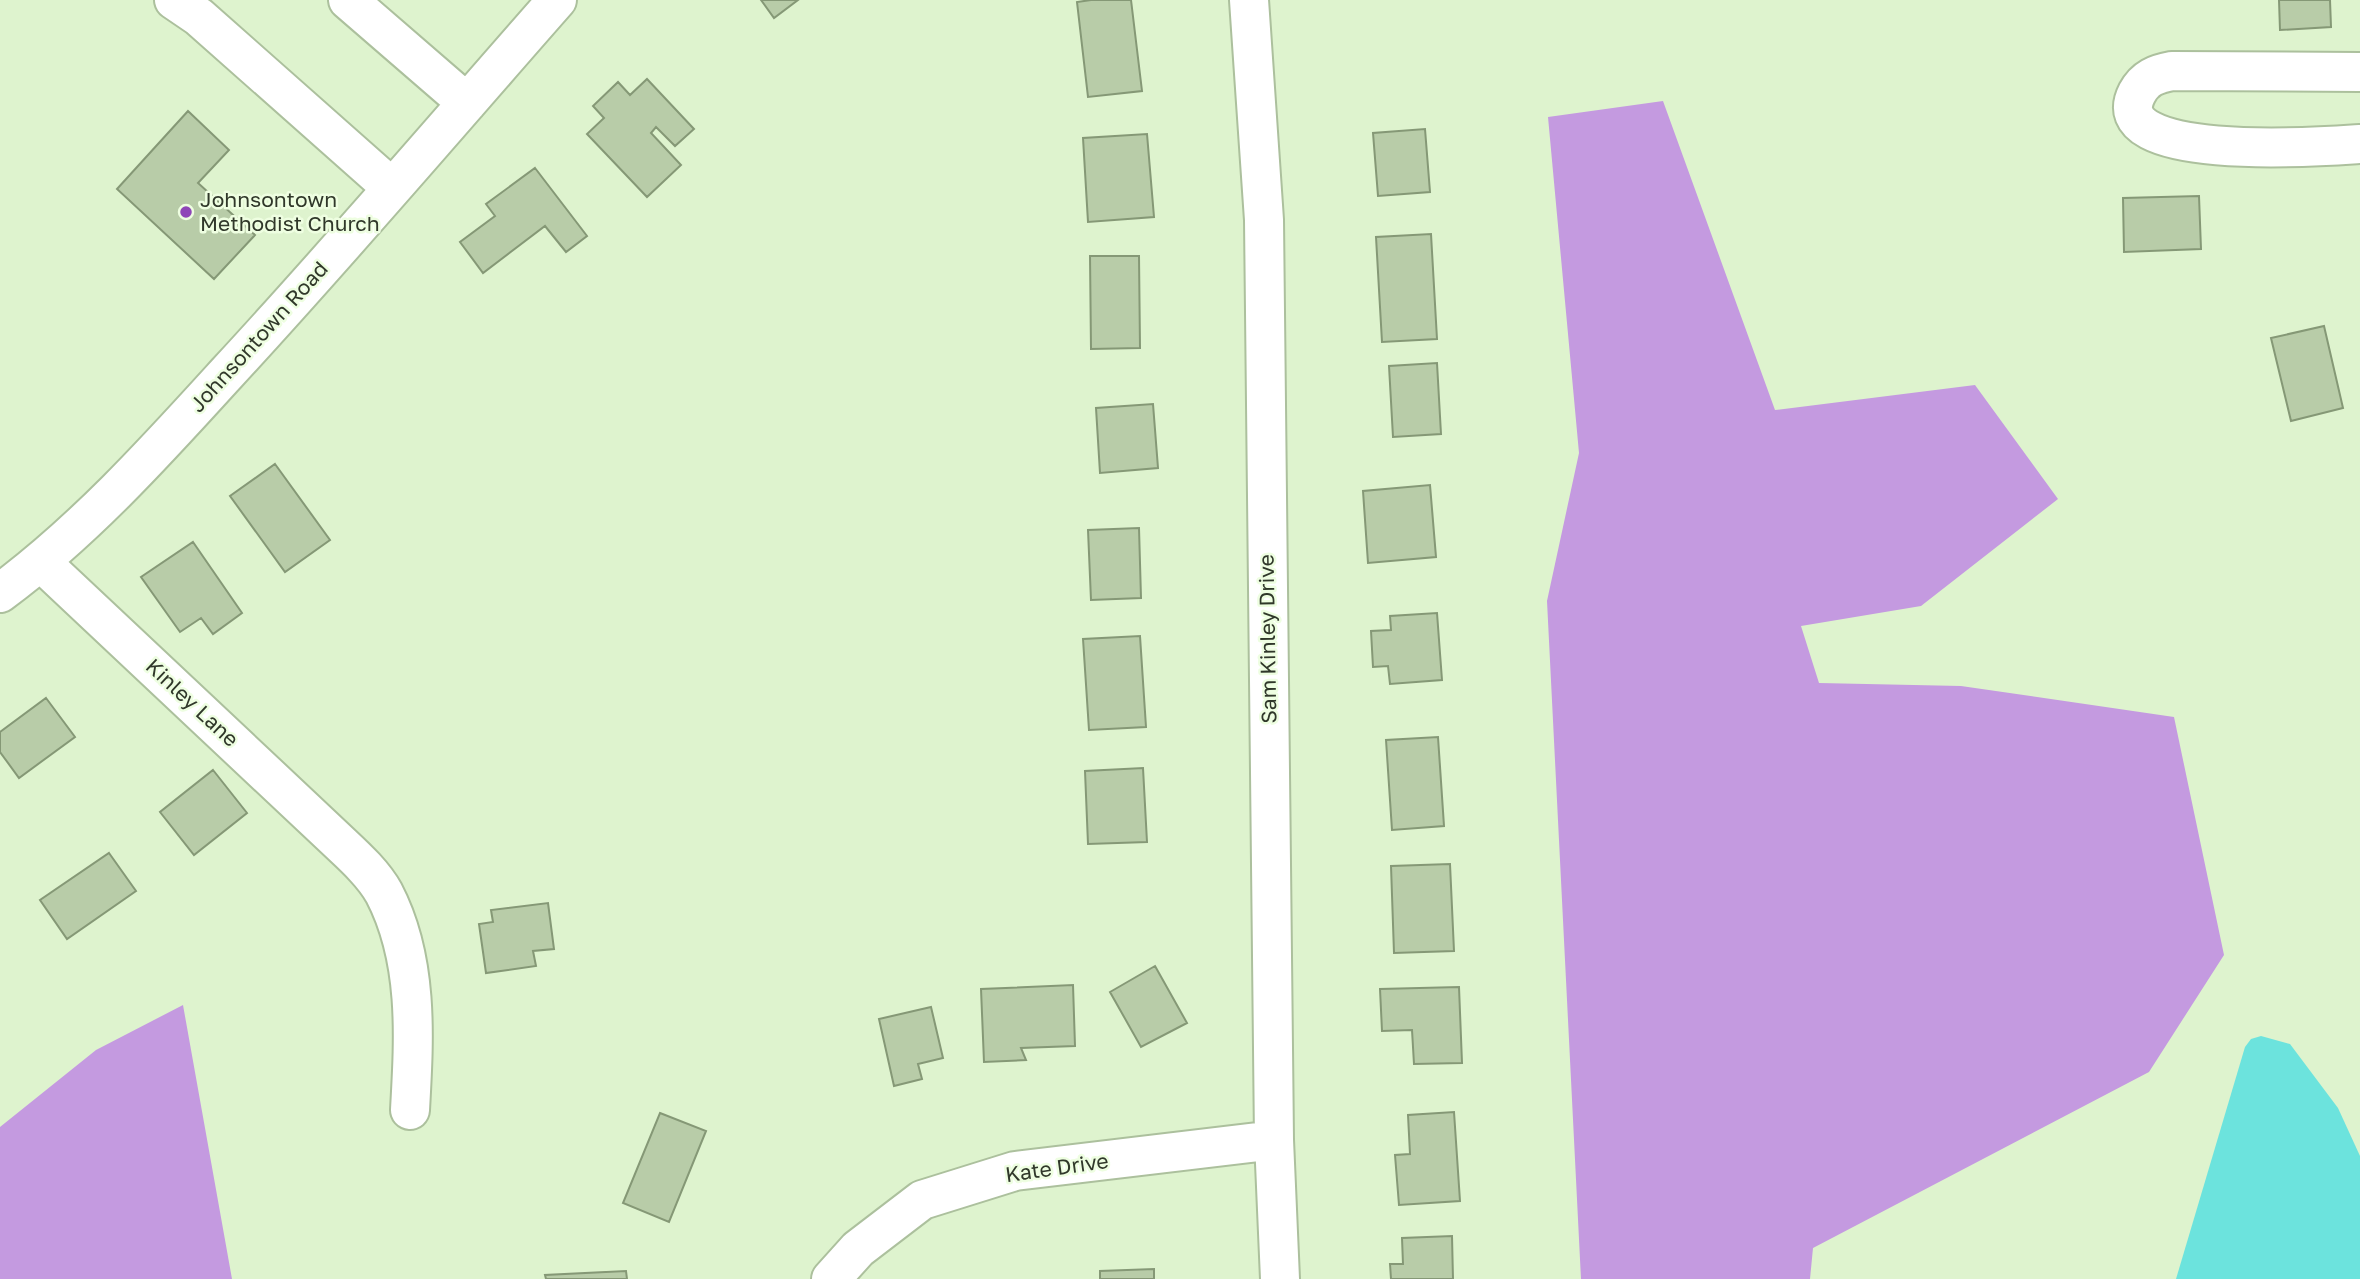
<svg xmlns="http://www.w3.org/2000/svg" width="2360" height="1279" viewBox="0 0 2360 1279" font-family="'Golos Text',sans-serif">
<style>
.forest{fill:#c49ae0}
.water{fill:#6ce3dd}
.building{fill:#b8cca8;stroke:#859876;stroke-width:2}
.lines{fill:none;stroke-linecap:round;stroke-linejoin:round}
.minor-casing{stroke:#acc09d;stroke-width:42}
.minor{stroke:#fff;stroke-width:38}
.poi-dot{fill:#8f46b8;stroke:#eefee1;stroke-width:2.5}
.labels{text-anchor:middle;stroke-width:5;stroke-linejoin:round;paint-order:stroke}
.poi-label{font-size:21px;fill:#30382a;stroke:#eefee1;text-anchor:start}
.street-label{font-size:21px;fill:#30382a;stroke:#eefee1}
</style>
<rect width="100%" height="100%" fill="#def3ce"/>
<path class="forest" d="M1663,101l112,309 200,-25 83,114 -137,107 -120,20 18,57 142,3 213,31 50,238 -75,117 -336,176 -3,31h-229l-34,-678 32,-148 -31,-336z
M183,1005l49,274h-232v-152l96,-77z"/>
<path class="water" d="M2261,1036l29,8 48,64 22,48v123h-184l69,-232 6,-8z"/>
<path class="building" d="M761,0h37l-24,18z
M1091,0h40l11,91 -54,6 -11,-95z
M2279,0h51l1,27 -51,3z
M647,79l47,50 -19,17 -19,-19 -5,6 30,32 -34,32 -60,-63 17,-16 -11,-12 25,-24 12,13z
M188,111l41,39 -31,33 57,52 -41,44 -97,-90z
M1425,129l5,63 -52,4 -5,-63z
M1147,134l7,83 -66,5 -5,-84z
M535,168l52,68 -21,16 -21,-26 -62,47 -23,-31 35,-26 -9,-12z
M2199,196l2,53 -77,3 -1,-54z
M1431,234l6,105 -55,3 -6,-105z
M1090,256h49l1,92 -49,1z
M2324,326l19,82 -52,13 -20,-83z
M1437,363l4,71 -48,3 -4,-71z
M1153,404l5,64 -58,5 -4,-65z
M275,464l55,76 -45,32 -55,-76z
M1430,485l6,72 -68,6 -5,-72z
M1139,528l2,70 -50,2 -3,-70z
M193,542l49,71 -29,21 -12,-16 -21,14 -39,-55z
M1437,613l5,67 -52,4 -2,-18 -15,1 -2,-36 20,-1 -1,-14z
M1140,636l6,91 -57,3 -6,-91z
M46,698l29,39 -56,41 -19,-26v-20z
M1438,737l6,89 -52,4 -6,-90z
M1143,768l4,74 -59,2 -3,-73z
M213,770l34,43 -53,42 -34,-43z
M109,853l27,38 -69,48 -27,-39z
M1450,864l4,87 -60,2 -3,-87z
M548,903l6,46 -21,2 3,15 -50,7 -7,-49 14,-2 -2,-12z
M1155,966l32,57 -46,24 -31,-55z
M1073,985l2,61 -54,2 5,12 -42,2 -3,-73z
M1459,987l3,76 -48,1 -2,-34 -30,1 -2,-42z
M931,1007l12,51 -25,6 4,15 -28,7 -15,-67z
M1454,1112l6,89 -61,4 -4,-50 15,-1 -2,-39z
M660,1113l46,18 -37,91 -46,-19z
M1452,1236l1,43h-62l-1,-15h13l-1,-26z
M1154,1269v10h-54v-8z
M626,1271l1,8h-81l-1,-4z"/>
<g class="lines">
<g class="minor-casing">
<path id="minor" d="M174,0l25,17 193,171
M348,0l119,103
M1249,0l15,220 10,920 6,139
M2360,72l-188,-1c-16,3 -27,7 -35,22 -37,71 192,53 223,51
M41,562l301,283c15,14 32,30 42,48 35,67 30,145 26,217
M0,593c84,-62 157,-143 227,-220 113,-122 220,-248 330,-373
M831,1279l27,-30 64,-49 93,-29 259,-31"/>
</g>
<use href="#minor" class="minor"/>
</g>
<circle class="poi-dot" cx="186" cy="212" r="7"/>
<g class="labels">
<g class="poi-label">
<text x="200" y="207">Johnsontown<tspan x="200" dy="24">Methodist Church</tspan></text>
</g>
<g class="street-label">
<text transform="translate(259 337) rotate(-48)" y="7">Johnsontown Road</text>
<text transform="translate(1268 639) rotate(-91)" y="7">Sam Kinley Drive</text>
<text transform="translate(192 703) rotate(43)" y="7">Kinley Lane</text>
<text transform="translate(1057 1168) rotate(-8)" y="7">Kate Drive</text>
</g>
</g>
</svg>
